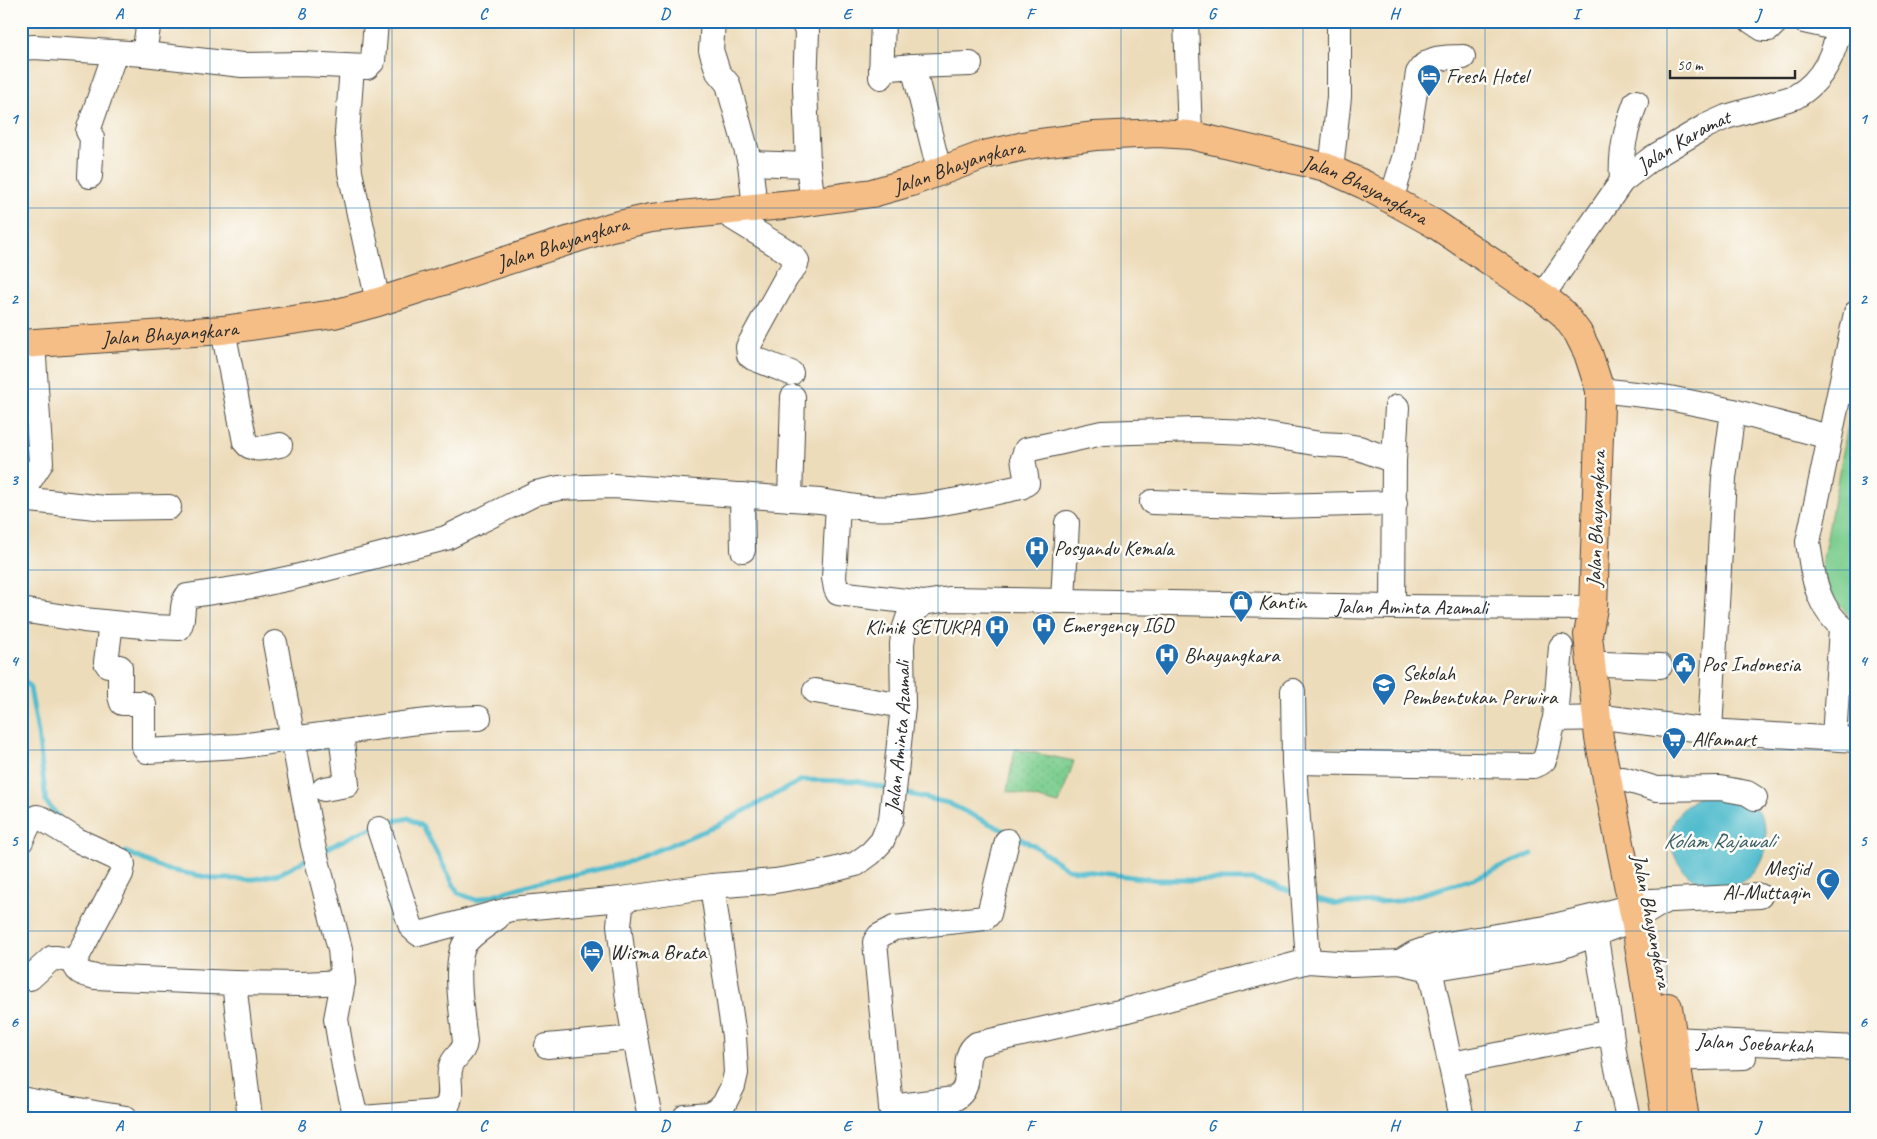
<svg xmlns="http://www.w3.org/2000/svg" width="1877" height="1139" viewBox="0 0 1877 1139" font-family="Caveat,sans-serif">
<style>
.grass{fill:url(#grass-dots);stroke:#547c5d}
.pitch{fill:#7dce8f;stroke:#547c5d}
.water{fill:#51bccd;stroke:#3e747c}
.lines{fill:none;stroke-linecap:round;stroke-linejoin:round}
.stream{stroke:#51bccd;stroke-width:5}
.minor-casing{stroke:#484640;stroke-width:26}
.highway-casing{stroke:#484640;stroke-width:30}
.minor{stroke:#fff;stroke-width:24}
.highway{stroke:#f6be87;stroke-width:28}
.grid{fill:none;stroke:#1f6fb2;stroke-width:1;stroke-opacity:0.55}
.labels{text-anchor:middle;stroke-width:5;stroke-linejoin:round;paint-order:stroke}
.poi-label{font-size:21px;fill:#2b2b2b;stroke:#fdfcf7;text-anchor:start}
.street-label{font-size:21px;fill:#2b2b2b;stroke:#fdfcf7}
.water-label{font-size:22px;font-style:italic;fill:#385e64;stroke:#fdfcf7}
.neatline{fill:none;stroke:#1f6fb2;stroke-width:2}
.grid-label{font-size:16px;text-anchor:middle;font-weight:bold;fill:#1f6fb2}
</style>
<defs>
<pattern id="grass-dots" width="8" height="8" patternUnits="userSpaceOnUse" patternTransform="scale(1.25)"><rect width="8" height="8" fill="#7dce8f"/><path d="M2 2h.1M6 6h.1" fill="none" stroke="#6cb17c" stroke-width="1.8" stroke-linecap="round"/></pattern>
</defs>
<rect width="100%" height="100%" fill="#fdfcf7"/>
<filter id="ink" filterUnits="userSpaceOnUse"><feTurbulence type="fractalNoise" baseFrequency=".02" numOctaves="2"/><feDisplacementMap in="SourceGraphic" scale="10" xChannelSelector="R" yChannelSelector="G"/><feConvolveMatrix kernelMatrix="1 2 1 2 8 2 1 2 1" color-interpolation-filters="sRGB"/></filter>
<filter id="wash" filterUnits="userSpaceOnUse"><feTurbulence type="fractalNoise" baseFrequency=".0096" numOctaves="4" result="noise"/><feDisplacementMap in="SourceGraphic" scale="20" xChannelSelector="R" yChannelSelector="G"/><feGaussianBlur stdDeviation="1.12" result="paint"/><feColorMatrix in="noise" values="0 0 0 0 0 0 0 0 0 0 0 0 0 0 0 0 0 1.4 0 .05"/><feComposite in="paint" operator="in"/></filter>
<g filter="url(#wash)">
<rect width="100%" height="100%" fill="#eddcba"/>
<path class="grass" d="M1015,749l59,12 -15,43 -52,-13z"/>
<path class="pitch" d="M1856,383v238c-20,-17 -27,-28 -35,-53z"/>
<path class="water" d="M1711,792c14,5 31,8 43,16 7,4 10,16 12,23 2,16 -2,31 -13,42 -53,53 -130,-50 -42,-81z"/>
<g class="lines">
<path class="stream" d="M21,677l9,11 8,45 8,69 13,15
M900,792l48,11 85,42 35,24 89,11h95l45,13
M381,824l28,-6 14,9 35,66 18,7 63,-18 84,-18 89,-36 90,-48 55,1 32,8
M126,852l38,17 53,10h38l24,-5 32,-17
M320,852l36,-18 18,-7
M1310,897l27,7 60,-3 76,-22 59,-25"/>
</g>
</g>
<g filter="url(#ink)">
<g class="lines">
<g class="minor-casing">
<g id="minor">
<path d="M713,21l-2,29 7,22 10,12 22,79 5,45"/>
<path d="M1186,21l4,114"/>
<path d="M1751,21l12,8h6l8,-8"/>
<path d="M1804,21l36,8"/>
<path d="M21,48l13,-1 110,7 98,11 59,-1 66,3 6,-6 3,-40"/>
<path d="M144,54l5,-33"/>
<path d="M913,66l57,-2"/>
<path d="M352,67l-5,66 3,39 28,130"/>
<path d="M881,69l32,-3 26,104"/>
<path d="M881,77l2,-56"/>
<path d="M750,163l58,2 -3,-78 2,-56 -5,-10"/>
<path d="M808,165l5,37"/>
<path d="M1331,170l8,-73v-76"/>
<path d="M90,176l2,-38 -4,-7 27,-78"/>
<path d="M1622,181c-2,-29 4,-53 14,-79"/>
<path d="M1391,200l14,-45 13,-82c10,-18 27,-15 45,-16"/>
<path d="M720,210l65,40 9,7 3,4 -2,5 -9,12 -38,69 1,8 4,3 38,15"/>
<path id="s1" d="M1542,296l80,-115 30,-23 54,-32 20,-9 69,-20c30,-17 39,-44 47,-76"/>
<path d="M1856,313l-48,229c6,41 10,73 48,95"/>
<path d="M223,330l22,112c8,11 23,5 35,3"/>
<path d="M1600,390l69,8 64,13 -9,67 -14,253"/>
<path d="M1733,411l96,26"/>
<path d="M21,494l20,-31 -8,-120"/>
<path d="M742,495l1,55"/>
<path d="M21,499l84,9 64,-1"/>
<path d="M790,499l3,-102"/>
<path d="M1152,502l122,4 121,-3"/>
<path d="M838,504c62,13 123,-5 183,-17l6,-4 -4,-25 3,-8 76,-17 94,-3 54,2 70,12 21,1 18,3 35,13"/>
<path d="M1063,601l4,-78"/>
<path d="M1393,607l1,-146 3,-54"/>
<path d="M21,610l63,10 68,7 27,1c6,-9 1,-23 8,-32l66,-10 42,-9 151,-39 90,-45 23,-5 54,-2 207,15 18,3 -4,74 2,11 2,4 85,10"/>
<path d="M111,623l-5,39 2,3 12,2v29l2,7h18l4,2v42l3,4 93,-5 170,-23 36,-4 33,-1"/>
<path d="M1603,664l57,2"/>
<path d="M815,691l88,15"/>
<path d="M1293,691l1,71 239,4c4,-1 8,-2 11,-6 5,-8 6,-30 11,-41l56,-1 99,13 146,9"/>
<path d="M1555,719l6,-72"/>
<path d="M1834,738l7,-110"/>
<path d="M1294,762l14,199"/>
<path d="M1607,780l16,-1 34,10 63,-1 27,5 8,5"/>
<path d="M324,789l23,-4 -6,-52"/>
<path d="M379,829l32,98 8,7 92,-25 111,-10"/>
<path d="M21,841l10,-21 6,-3 6,2 34,21 45,21 1,4 -2,9 -46,87c0,13 10,13 20,16l139,6 16,135"/>
<path d="M1593,919l23,145 12,54"/>
<path d="M1429,955l1,14 32,149"/>
<path d="M1400,962l15,-9 20,-7 111,-18 46,-11 58,-16 110,-5"/>
<path d="M30,978l22,-20h5l18,3"/>
<path d="M343,982l-7,37 9,53 11,46"/>
<path d="M234,983l69,1 40,-2 -3,-33 -27,-104 -38,-202"/>
<path id="s2" d="M1656,1040l17,-1 183,9"/>
<path d="M547,1046l87,-8"/>
<path d="M1658,1059l86,-2"/>
<path d="M1452,1064l159,-32"/>
<path d="M21,1099l74,14 31,5"/>
<path d="M891,1107l63,-8c24,-13 3,-41 23,-55l147,-33 184,-50 43,3 49,-2 30,7 128,-21 77,-29 28,-17"/>
<path d="M685,1117l24,-2 8,-4 7,-7 9,-18 3,-13 -2,-37 -22,-150"/>
<path d="M363,1118l74,-6 9,-4c9,-15 0,-29 5,-42 3,-10 13,-13 14,-24 -2,-23 -13,-82 1,-100 9,-10 20,-17 31,-24"/>
<path id="s3" d="M650,1118l-22,-118 -9,-75 3,-26 90,-13 63,-5 42,-7 39,-10 15,-11 11,-12 9,-22 12,-113 -1,-62 2,-14 4,-12 15,-15 26,-4 444,8 200,1"/>
<path d="M895,1118l-4,-11 -16,-165 4,-6 15,-8 91,-10 4,-4 18,-73"/>
</g>
</g>
<g class="highway-casing">
<g id="highway">
<path id="s4" d="M21,344l202,-14 111,-16 44,-12 233,-75 40,-9 142,-14 79,-11 39,-11 73,-27 49,-11 62,-8 63,-3 32,2 135,32 40,18 70,39 107,72 21,17 15,20 10,20 12,37v16l-7,202 -5,27 11,103 36,181 31,199"/>
<path d="M1668,1007l16,106"/>
</g>
</g>
<use href="#minor" class="minor"/>
<use href="#highway" class="highway"/>
</g>
</g>
<path class="grid" d="M210,21v1097M392,21v1097M574,21v1097M756,21v1097M938,21v1097M1121,21v1097M1303,21v1097M1485,21v1097M1667,21v1097M21,208h1835M21,389h1835M21,570h1835M21,750h1835M21,931h1835"/>
<defs>
<g id="hotel-pin" transform="scale(1.25)"><path d="M0 17L-7.5 6A9.5 9.5 0 1 1 7.5 6Z" fill="#1f6fb2" stroke="#fdfcf7"/><path d="M-6-4.5h1.5V1H6V5H4.5V3h-9V5H-6ZM-4 0a1.8 1.8 0 1 1 3.6 0ZM.5 0V-2.5h3Q6-2.5 6 0Z" fill="#fff"/></g>
<g id="hospital-pin" transform="scale(1.25)"><path d="M0 17L-7.5 6A9.5 9.5 0 1 1 7.5 6Z" fill="#1f6fb2" stroke="#fdfcf7"/><path d="M-5-5h3v3.5h4V-5h3V5h-3V1.5h-4V5h-3Z" fill="#fff"/></g>
<g id="shop-pin" transform="scale(1.25)"><path d="M0 17L-7.5 6A9.5 9.5 0 1 1 7.5 6Z" fill="#1f6fb2" stroke="#fdfcf7"/><path d="M-5-2.5h2.3a2.7 3.5 0 0 1 5.4 0H5L5.5 6h-11ZM-1.5-2.5h3a1.5 2.3 0 0 0-3 0Z" fill="#fff"/></g>
<g id="civic-pin" transform="scale(1.25)"><path d="M0 17L-7.5 6A9.5 9.5 0 1 1 7.5 6Z" fill="#1f6fb2" stroke="#fdfcf7"/><path d="M-.6-6.5H3V-4.5H.6V-3L4-1V1h2V6H-6V1h2V-1L-.6-3ZM-1.2 2.5V6h2.4V2.5Z" fill="#fff"/></g>
<g id="university-pin" transform="scale(1.25)"><path d="M0 17L-7.5 6A9.5 9.5 0 1 1 7.5 6Z" fill="#1f6fb2" stroke="#fdfcf7"/><path d="M0-5L7-2L0 1L-7-2ZM-4 1L0 2.5L4 1V4Q0 6-4 4Z" fill="#fff"/></g>
<g id="supermarket-pin" transform="scale(1.25)"><path d="M0 17L-7.5 6A9.5 9.5 0 1 1 7.5 6Z" fill="#1f6fb2" stroke="#fdfcf7"/><path d="M-6-5.5h2.5l.6 2H6L4.5 2H-2.5L-4.4-4H-6ZM-1.5 3.2a1.3 1.3 0 1 0 .1 0ZM3 3.2a1.3 1.3 0 1 0 .1 0Z" fill="#fff"/></g>
<g id="mosque-pin" transform="scale(1.25)"><path d="M0 17L-7.5 6A9.5 9.5 0 1 1 7.5 6Z" fill="#1f6fb2" stroke="#fdfcf7"/><path d="M3.5-4.9A6 6 0 1 0 3.5 4.9A5 5 0 1 1 3.5-4.9Z" fill="#fff"/></g>
</defs>
<g fill-rule="evenodd">
<use href="#hotel-pin" x="1429" y="76"/>
<use href="#hospital-pin" x="1037" y="548"/>
<use href="#shop-pin" x="1241" y="602"/>
<use href="#hospital-pin" x="1044" y="625"/>
<use href="#hospital-pin" x="997" y="627"/>
<use href="#hospital-pin" x="1167" y="655"/>
<use href="#civic-pin" x="1684" y="664"/>
<use href="#university-pin" x="1384" y="685"/>
<use href="#supermarket-pin" x="1674" y="739"/>
<use href="#mosque-pin" x="1828" y="880"/>
<use href="#hotel-pin" x="592" y="952"/>
</g>
<g class="labels">
<g class="poi-label">
<text x="1446" y="83">Fresh Hotel</text>
<text x="1054" y="555">Posyandu Kemala</text>
<text x="1258" y="609">Kantin</text>
<text x="1062" y="632">Emergency IGD</text>
<text x="980" y="634" text-anchor="end">Klinik SETUKPA</text>
<text x="1184" y="662">Bhayangkara</text>
<text x="1702" y="671">Pos Indonesia</text>
<text x="1402" y="680">Sekolah<tspan x="1402" dy="24">Pembentukan Perwira</tspan></text>
<text x="1692" y="746">Alfamart</text>
<text x="1810" y="875" text-anchor="end">Mesjid<tspan x="1810" dy="24">Al-Muttaqin</tspan></text>
<text x="610" y="959">Wisma Brata</text>
</g>
<g class="street-label">
<text dy="7" stroke="none"><textPath href="#s1" startOffset="214">Jalan Karamat</textPath></text>
<text dy="7" stroke="none"><textPath href="#s4" startOffset="959">Jalan Bhayangkara</textPath></text>
<text dy="7" stroke="none"><textPath href="#s4" startOffset="1379">Jalan Bhayangkara</textPath></text>
<text dy="7" stroke="none"><textPath href="#s4" startOffset="554">Jalan Bhayangkara</textPath></text>
<text dy="7" stroke="none"><textPath href="#s4" startOffset="149">Jalan Bhayangkara</textPath></text>
<text transform="translate(1596 519) rotate(-88)" y="7">Jalan Bhayangkara</text>
<text dy="7" stroke="none"><textPath href="#s3" startOffset="1230">Jalan Aminta Azamali</textPath></text>
<text dy="7" stroke="none"><textPath href="#s3" startOffset="600">Jalan Aminta Azamali</textPath></text>
<text transform="translate(1652 921) rotate(79)" y="7">Jalan Bhayangkara</text>
<text dy="7" stroke="none"><textPath href="#s2" startOffset="99">Jalan Soebarkah</textPath></text>
</g>
<g class="water-label">
<text x="1719" y="848">Kolam Rajawali</text>
</g>
</g>
<rect width="1877" height="1139" fill="none" stroke="#fdfcf7" stroke-width="55"/>
<path d="M1670 70v8h125v-8" fill="none" stroke="#2b2b2b" stroke-width="2.5"/>
<text x="1677" y="70" font-size="15" fill="#2b2b2b" stroke="#fdfcf7" stroke-width="4" paint-order="stroke">50 m</text>
<rect x="28" y="28" width="1822" height="1084" class="neatline"/>
<g class="grid-label">
<text x="119" y="19">A</text>
<text x="301" y="19">B</text>
<text x="483" y="19">C</text>
<text x="665" y="19">D</text>
<text x="847" y="19">E</text>
<text x="1030" y="19">F</text>
<text x="1212" y="19">G</text>
<text x="1394" y="19">H</text>
<text x="1576" y="19">I</text>
<text x="1758" y="19">J</text>
<text x="14" y="124">1</text>
<text x="1863" y="124">1</text>
<text x="14" y="304">2</text>
<text x="1863" y="304">2</text>
<text x="14" y="485">3</text>
<text x="1863" y="485">3</text>
<text x="14" y="666">4</text>
<text x="1863" y="666">4</text>
<text x="14" y="846">5</text>
<text x="1863" y="846">5</text>
<text x="14" y="1027">6</text>
<text x="1863" y="1027">6</text>
<text x="119" y="1131">A</text>
<text x="301" y="1131">B</text>
<text x="483" y="1131">C</text>
<text x="665" y="1131">D</text>
<text x="847" y="1131">E</text>
<text x="1030" y="1131">F</text>
<text x="1212" y="1131">G</text>
<text x="1394" y="1131">H</text>
<text x="1576" y="1131">I</text>
<text x="1758" y="1131">J</text>
</g>
</svg>
